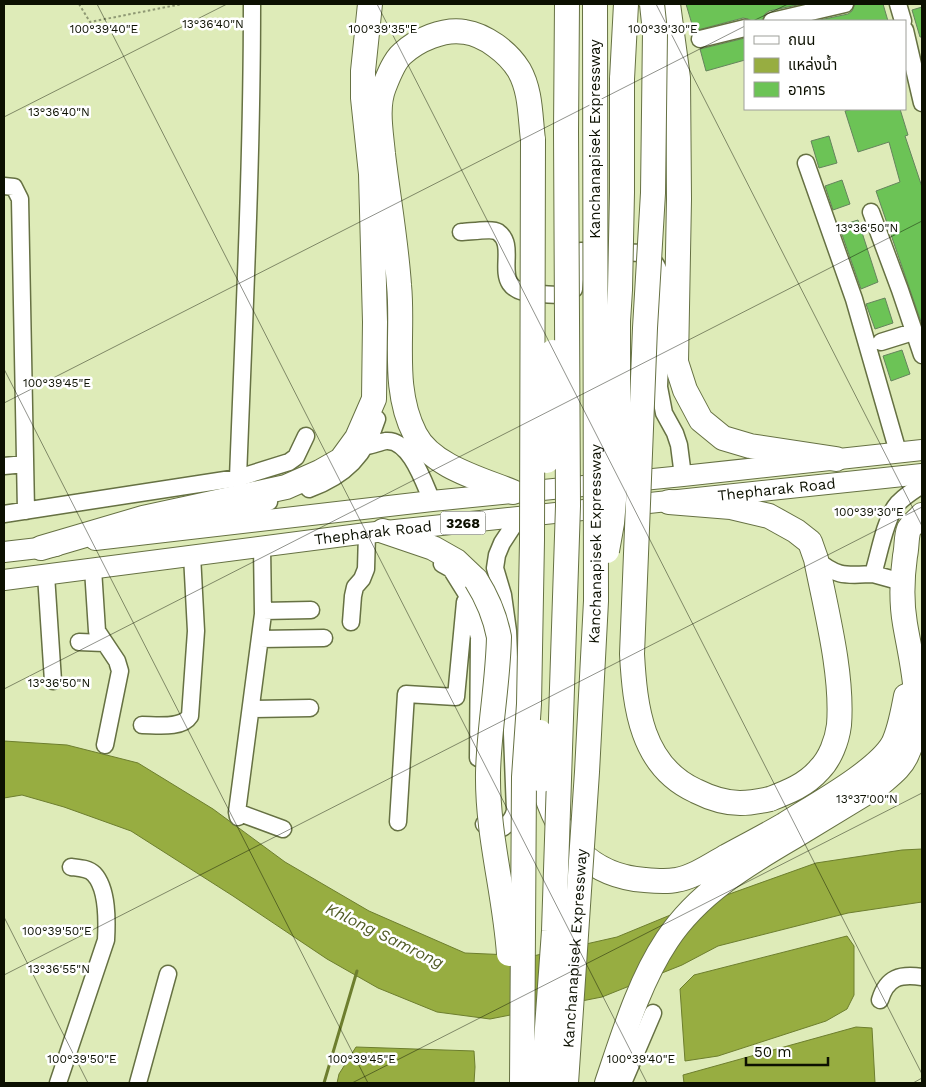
<svg xmlns="http://www.w3.org/2000/svg" width="926" height="1087" viewBox="0 0 926 1087" font-family="'Work Sans','Noto Sans Thai',sans-serif">
<style>
.water{fill:#97ad41;stroke:#6d7e2e}
.lines{fill:none;stroke-linecap:round;stroke-linejoin:round}
.stream{stroke:#6d7e2e;stroke-width:3}
.building{fill:#6cc356;stroke:#65845d}
.minor-casing{stroke:#667143;stroke-width:19}
.major-casing{stroke:#667143;stroke-width:22}
.highway-casing{stroke:#667143;stroke-width:26}
.path{stroke:#8e9873;stroke-width:2;stroke-dasharray:2.5 2.5;stroke-linecap:butt}
.minor{stroke:#fff;stroke-width:16}
.major{stroke:#fff;stroke-width:20}
.highway{stroke:#fff;stroke-width:24}
.highway-bridge-casing{stroke:#667143;stroke-width:26;stroke-linecap:butt}
.highway-bridge{stroke:#fff;stroke-width:24}
.ticks{fill:none;stroke:#0c1001;stroke-width:1;stroke-opacity:0.45}
.labels{text-anchor:middle;stroke-width:5;stroke-linejoin:round;paint-order:stroke}
.shield{fill:#fff;stroke:#55584d;stroke-width:1}
.shield-label{font-size:14px;font-weight:bold;fill:#0c1001}
.street-label{font-size:15px;fill:#0c1001;stroke:#fff}
.water-label{font-size:16px;font-style:italic;fill:#515c26;stroke:#fff}
.ticks-label{font-size:12px;text-anchor:middle;fill:#0c1001;stroke:#fff;stroke-width:5;stroke-linejoin:round;paint-order:stroke}
</style>
<rect width="100%" height="100%" fill="#deebb8"/>
<path class="water" d="M4,741l63,4 71,18 75,46 72,53 84,49 96,42 68,3 84,-19 51,-21 148,-53 86,-13 20,-1v53l-74,11 -130,33 -36,19 -80,32 -112,22 -53,-7 -59,-24 -51,-29 -94,-63 -102,-65 -67,-24 -42,-12 -18,3z
M847,936l7,10v49l-7,14 -21,12 -108,35 -33,5 -5,-72 14,-14z
M856,1027l16,1 3,55h-191l-1,-8z
M356,1047l118,4 1,16 -1,16h-137l2,-9z"/>
<g class="lines">
<path class="stream" d="M324,1083l33,-112"/>
</g>
<path class="building" d="M686,4h116l-33,7 -4,3 -3,7h-10l-4,-2 -5,-1 -49,13z
M855,4h28l5,17h-73l33,-7 4,-3z
M922,7v30h-2l-8,-27z
M745,38v22l-39,11 -6,-22z
M853,109h47l8,26 -3,1 17,51v138l-46,-134 24,-9 -11,-40 -31,10 -13,-41z
M829,136l8,27 -18,5 -8,-27z
M842,180l8,24 -17,6 -8,-24z
M858,220l20,62 -17,7 -22,-63z
M885,298l8,25 -18,6 -9,-25z
M902,350l8,24 -19,7 -8,-25z"/>
<g class="lines">
<g class="minor-casing">
<path id="minor" d="M898,4l5,17
M772,21l73,-17
M905,30l17,73
M700,39l45,-11
M806,163l48,136 44,153
M4,186l10,1 6,12 6,312
M871,212l29,78 22,65
M461,232c8,0 31,-4 37,0 24,17 -16,62 43,62 12,1 22,2 33,-5l3,-30 4,-8 63,2c12,7 15,17 19,29l-4,105 5,26 11,20 4,12 4,31
M881,342l32,-10
M367,446c6,-1 13,-4 19,-5 24,-2 38,42 46,60
M4,466l21,-2
M238,478c6,-158 14,-316 14,-474
M309,489c36,-13 57,-34 68,-70
M4,514l234,-36 51,-16 7,-5 10,-21
M196,521l73,-19
M816,559c21,19 31,16 57,15
M442,564l9,5 15,24 13,44 -1,121
M93,569l4,62 20,30 3,10 -15,74
M46,575l7,106
M902,582l-29,-8c6,-19 11,-50 22,-67 6,-9 18,-16 27,-22
M263,611l48,-1
M351,622l2,-26 2,-9 7,-8 4,-10 1,-36
M260,639l64,-1
M79,642l25,1
M251,709l59,-1
M142,725c14,0 40,4 48,-9l6,-85 -4,-76
M237,812l46,17
M238,817l-1,-5 26,-198 -1,-68
M398,822l8,-128 50,3 9,-95
M484,824c11,14 27,1 31,-13l-7,-180 -5,-36 -8,-27 2,-13 5,-12 17,-26
M880,1000c7,-23 20,-26 42,-23
M58,1083l48,-143c1,-18 2,-51 -12,-66 -6,-6 -15,-6 -23,-7
M138,1083l30,-109
M623,1083l30,-70"/>
</g>
<g class="major-casing">
<g id="major">
<path d="M95,540l337,-39 251,-25 239,-26"/>
<path d="M4,552l52,-6"/>
<path id="s1" d="M4,580l363,-47 555,-59"/>
</g>
</g>
<g class="highway-casing">
<path id="highway" d="M668,4l10,74 1,121 -3,163 9,28 16,30 22,18 27,8 86,13
M622,79l4,-75
M513,492c-32,-13 -82,-26 -98,-58 -24,-46 -11,-100 -16,-149 -3,-44 -11,-88 -16,-131 -2,-22 -7,-47 1,-67 4,-10 10,-26 18,-33 15,-14 42,-26 63,-22 20,3 43,20 54,38 12,21 11,46 14,70
M669,502l62,5 38,9 27,15 14,11 6,17c10,51 27,115 23,166 -2,16 -9,34 -20,45 -13,15 -31,22 -49,29
M383,531l50,17 23,13 20,19
M41,548l102,-30 143,-31 34,-15 21,-12 16,-22 17,-39 1,-77 -4,-148 -8,-76v-27l7,-67
M542,780c14,55 44,96 103,100 10,1 22,2 31,0 18,-3 35,-15 51,-24 19,-10 38,-20 57,-31 28,-18 93,-53 109,-81 7,-14 10,-33 13,-48
M607,1083c16,-47 32,-101 60,-143 31,-47 80,-76 128,-104 28,-17 56,-34 84,-51 10,-9 23,-18 28,-31 19,-40 5,-89 -2,-130 -4,-23 -3,-46 0,-68 2,-8 1,-20 4,-27 3,-5 10,-10 13,-14"/>
</g>
<path class="path" d="M79,4l11,18 92,-18"/>
<use href="#minor" class="minor"/>
<use href="#major" class="major"/>
<use href="#highway" class="highway"/>
<g class="highway-bridge-casing">
<g id="highway-bridge">
<path d="M652,4l3,28 -2,161 -8,135 -13,326c3,53 9,112 64,137 14,7 28,12 44,12 10,0 21,-2 30,-4"/>
<path d="M547,461l5,-109"/>
<path d="M607,551l5,-28 6,-69v-133l2,-31 2,-98v-113"/>
<path d="M476,580c12,19 19,36 23,57 -1,46 -10,91 -11,136 -1,62 17,121 21,181"/>
<path d="M540,732l2,48"/>
<path d="M522,1083l2,-306 5,-73 3,-164 1,-400"/>
<path d="M543,1083l11,-152 14,-425 -2,-375 1,-127"/>
<path id="s2" d="M566,1083l21,-311 9,-171 -1,-597"/>
</g>
</g>
<use href="#highway-bridge" class="highway-bridge"/>
</g>
<path class="ticks" d="M97,4l550,1079M377,4l545,1070M656,4l266,522M753,21l35,-17M4,117l223,-113M4,369l364,714M4,403l741,-377M4,689l918,-468M4,917l84,166M4,975l918,-468M352,1083l570,-290M913,1083l9,-5"/>
<g class="labels">
<rect class="shield" x="440.5" y="511.5" width="45" height="23" rx="4"/>
<g class="shield-label">
<text x="463" y="528">3268</text>
</g>
<g class="street-label">
<text transform="translate(595 139) rotate(-90)" y="5">Kanchanapisek Expressway</text>
<text dy="5" stroke="none"><textPath href="#s1" startOffset="778">Thepharak Road</textPath></text>
<text dy="5" stroke="none"><textPath href="#s1" startOffset="372">Thepharak Road</textPath></text>
<text dy="5" stroke="none"><textPath href="#s2" startOffset="540">Kanchanapisek Expressway</textPath></text>
<text dy="5" stroke="none"><textPath href="#s2" startOffset="135">Kanchanapisek Expressway</textPath></text>
</g>
<g class="water-label">
<text transform="translate(385 935) rotate(26)" y="6">Khlong Samrong</text>
</g>
</g>
<g class="ticks-label">
<text x="213" y="28">13°36'40"N</text>
<text x="104" y="33">100°39'40"E</text>
<text x="383" y="33">100°39'35"E</text>
<text x="663" y="33">100°39'30"E</text>
<text x="59" y="116">13°36'40"N</text>
<text x="867" y="232">13°36'50"N</text>
<text x="57" y="387">100°39'45"E</text>
<text x="869" y="516">100°39'30"E</text>
<text x="59" y="687">13°36'50"N</text>
<text x="867" y="803">13°37'00"N</text>
<text x="57" y="935">100°39'50"E</text>
<text x="59" y="973">13°36'55"N</text>
<text x="82" y="1063">100°39'50"E</text>
<text x="362" y="1063">100°39'45"E</text>
<text x="641" y="1063">100°39'40"E</text>
</g>
<rect width="926" height="1087" fill="none" stroke="#0c1001" stroke-width="10"/>
<rect x="744" y="20" width="162" height="90" fill="#ffffff" stroke="#9e9f99"/>
<rect x="754" y="36" width="25" height="8" fill="#ffffff" stroke="#9e9f99"/>
<text x="788" y="45" font-size="15" fill="#0c1001">ถนน</text>
<rect x="754" y="58" width="25" height="15" fill="#97ad41" stroke="#9e9f99"/>
<text x="788" y="70" font-size="15" fill="#0c1001">แหล่งน้ำ</text>
<rect x="754" y="82" width="25" height="15" fill="#6cc356" stroke="#9e9f99"/>
<text x="788" y="95" font-size="15" fill="#0c1001">อาคาร</text>
<path d="M746 1057v8h82v-8" fill="none" stroke="#0c1001" stroke-width="2.5"/>
<text x="754" y="1057" font-size="15" fill="#0c1001" stroke="#ffffff" stroke-width="4" paint-order="stroke">50 m</text>
</svg>
